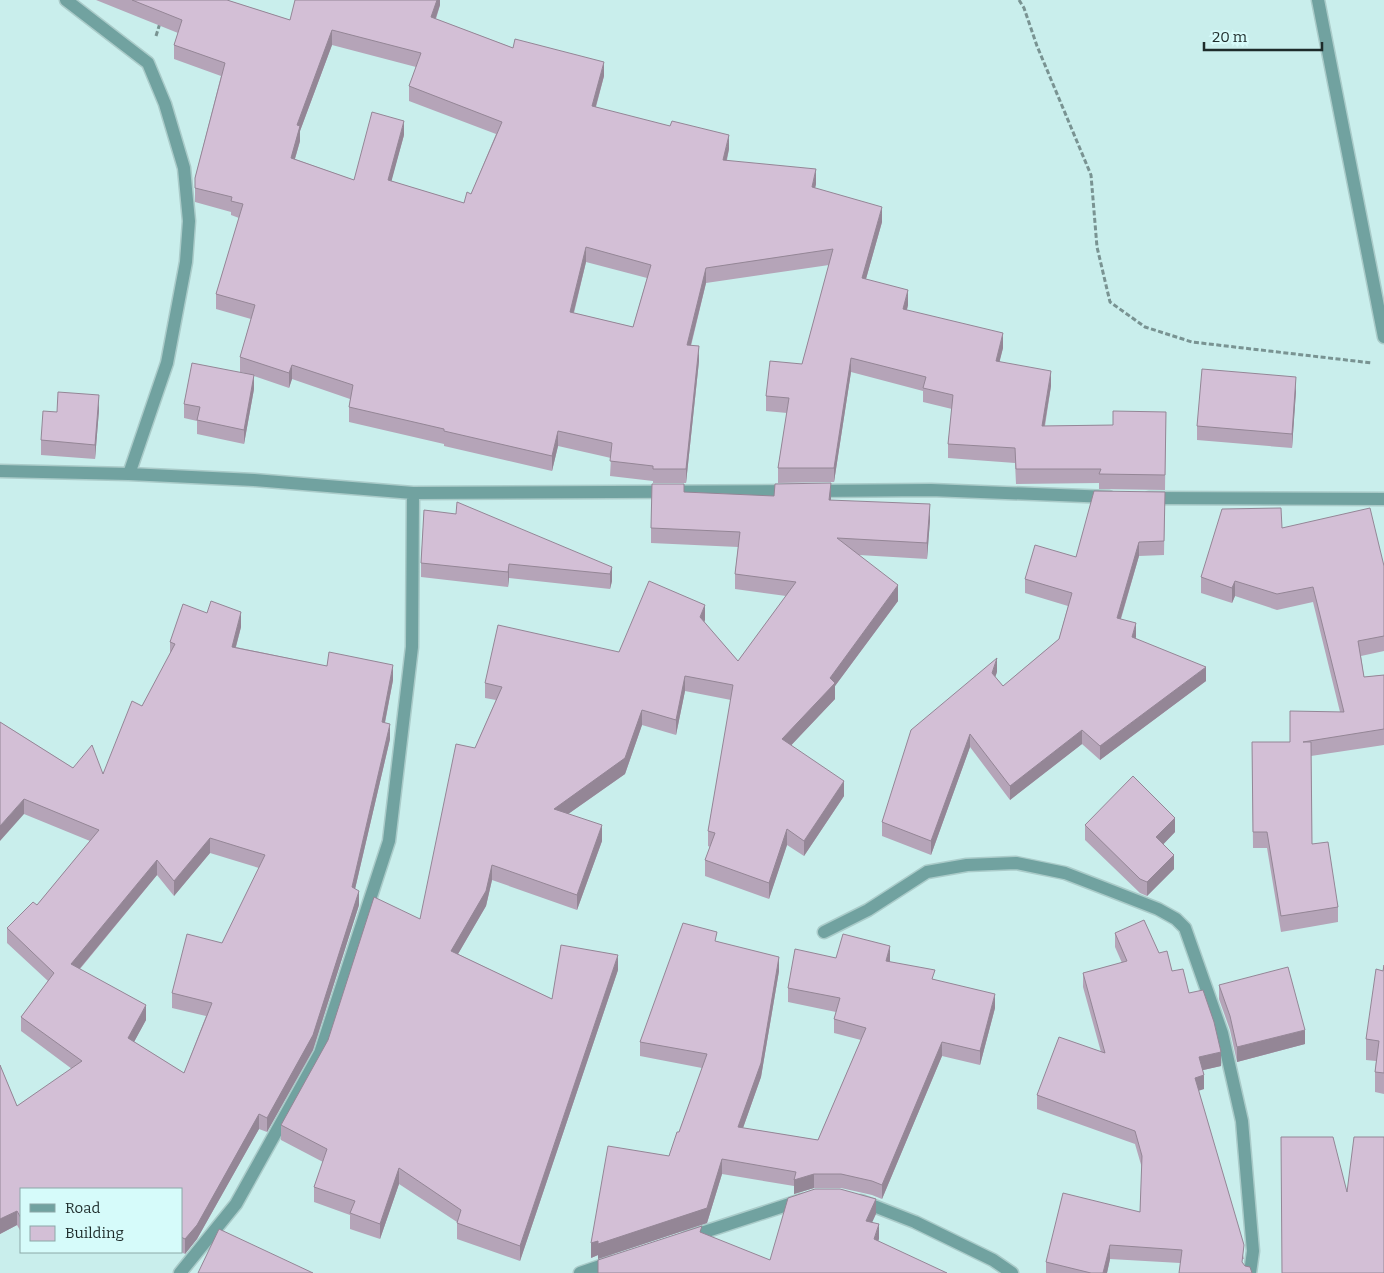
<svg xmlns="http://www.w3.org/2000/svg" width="1384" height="1273" viewBox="0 0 1384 1273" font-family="Bitter,serif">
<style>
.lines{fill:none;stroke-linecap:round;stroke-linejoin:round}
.minor-casing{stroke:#aacbc9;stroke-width:15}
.path{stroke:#799392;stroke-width:3;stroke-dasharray:5 2.5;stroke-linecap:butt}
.minor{stroke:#71a2a0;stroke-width:12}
.wall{fill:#b5a4b8;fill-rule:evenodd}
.shaded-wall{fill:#948696}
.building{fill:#d3bfd6;stroke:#948696;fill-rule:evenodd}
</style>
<rect width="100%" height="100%" fill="#c9eeec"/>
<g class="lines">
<g class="minor-casing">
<path id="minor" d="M66,0l82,63 17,41 19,64 5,53 -3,41 -19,101 -38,111
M1318,0l66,337
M0,471l129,3 125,6 159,13 379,-2
M814,491l117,-1 178,7
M1149,498l235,1
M824,932l44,-22 59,-38 40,-7 49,-2 49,10 39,15 54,21 18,10 9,9 37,105 20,88 11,130 -3,22
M861,1201l54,21 78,38 19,13
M686,1238l116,-38
M180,1273l56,-69 84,-151 69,-212 23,-194 1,-154
M580,1273l32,-11"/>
</g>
<path class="path" d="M1019,0l5,8 13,38 54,129 6,72 13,55 35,25 47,15 180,21
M156,36l4,-13"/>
<use href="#minor" class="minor"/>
</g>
<path class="wall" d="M96,0h131l63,20 150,-20v5l-4,14 77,29 91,28 -8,31 133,42 -2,11 89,24 -1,4 67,34 -16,57 42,26 -1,5 96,38 -4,14 52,24 -6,40 68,-1 53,-13 -1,78 -66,-1v-6l-83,1 -1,-21 -67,-5v-14l4,-35 -29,-7v-11l-72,-19 -17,110 -56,1v-15l9,-55 -21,-2v-15l36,-32 27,-99 -123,18 -15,63 8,15 -13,122h-33v-2l-43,-5 1,-18 -53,-12 -6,25 -108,-25v-2l-95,-22v-15l1,-8 -58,-20 -3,9 -35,-12v13l-10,55 -47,-10v-13l-13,-3v-14l61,-31 -5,-1v-15l11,-38 -35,-10v-15l23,-76 -8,-3v-3l-36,-10v-24l26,-102 -47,-17v-14l4,-12zM332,45l84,22 -7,19v15l87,33 -25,60 -7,9 -73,-22 13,-46 -50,45 -59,-21 5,-18v-10zM586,262l61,16 -14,49 -59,-14z
M1296,391l-4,57 -95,-8v-14z
M99,410l-4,49 -54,-4v-15l16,-28z
M684,492l147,8 99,20 -3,39 -68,-4 39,46 -63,85v13l-44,46 53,51 -40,60 -17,-11 -18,54 -64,-23v-16l5,-13 -2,-1v-15l23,-131 -46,-9 -9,44 -34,-10 -17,49 -57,40 34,27 -25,69 -85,-30 -6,26 -28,48 94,45 66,-29 -98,291 -63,-22v-17l-58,-38 -19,55 -30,-10v-14l-36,-13v-15l9,-25 -42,-22v-15l139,-206 55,-171 21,-48 -11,-2v-15l134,-31 86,-32 -1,2 34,39 48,-65 -51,-7v-15l3,-27 -87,-4v-15z
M1165,492l-1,63 -25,1 -18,63 15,18 -1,1 71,43 -106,79 -18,-16 -72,56 -40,-53 -39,108 -49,-19v-14l115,-150 -2,5 8,9 56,-47 9,-33 -43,-13v-14l51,-22z
M424,510l188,57v14l-2,8 -101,-11 -1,9 -87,-10v-14z
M1282,528l102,38v85l-23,5 3,21 20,-2v70l-73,11 1,88 26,63v15l-57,10 -14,-84h-14l-1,-106h38l50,-30 -27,-110 -36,8 -42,-14 -3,7 -31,-10v-16z
M241,627l-5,20 157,33 -8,43 5,16 -35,150 4,16 -46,145 -46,82 -8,-3 -62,110 -12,15 -4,-2v-63h-160v43l-4,-7 -17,9v-169l17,41 55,-37 -51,-38v-14l27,-36 -41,-38v-15l30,-23 53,-64 -66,-27 -24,-92 73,46 30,6 39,-68 28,-51v-13zM210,853l49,15 -37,75 -50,50v15l34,8 -22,57 -50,-31 12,-22 -66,-51 77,-94 17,21z
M1085,825l90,7 -12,12 11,25 -27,27 -7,-3 -55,-53z
M1115,933l44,20 30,40 32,73 -18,4 1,19 -6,1 46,169 -64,4 -70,-4 -3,14h-61v-11l94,-50 2,-44 -7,-24 -98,-35v-14l64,-43 -18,-65v-14l39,-10 -7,-16z
M717,941l62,30 -18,106 -18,51 75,12 43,-100 -27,-7v-14l2,-7 -48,-10v-14l48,-30 54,4 45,18 60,28 -15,57 -38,-9 -60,143 -10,-4 -31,-7h-27l-20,6v-8l-72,-12 -15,49 -109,36v-4l-7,3 78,-102 10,-24 23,-64 -62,-12v-14z
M1384,965v129l-9,-2v-20l1,-11 -10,-1v-21l17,-68z
M1219,985l86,59 -68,18 -7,-32 -11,-31z"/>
<path class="shaded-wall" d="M437,0h3v5l-9,27v-15z
M332,30v15l-32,86v10l-9,31v-14l6,-33z
M604,62v14l-12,44v-14z
M404,121v14l-16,59v-14z
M729,135v14l-6,26v-15z
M816,169v15l-4,17v-14z
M882,207v15l-20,71v-15z
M586,247v15l-16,65v-15z
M706,268v15l-19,77v-15z
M908,290v15l-5,19v-15z
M1003,333v15l-7,28v-15z
M699,346v15l-13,122v-14z
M851,358v14l-17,110v-14z
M292,365v14l-3,9v-15z
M1051,371v15l-9,54v-14z
M254,375v14l-10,55v-14z
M1296,377v14l-4,57v-14z
M99,395v15l-4,49v-14z
M558,431v15l-6,25v-15z
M831,483v16l-2,16v-15z
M930,504v16l-3,39v-16z
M1139,542v14l-22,75v-13z
M509,564v14l-1,9v-15z
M612,567v14l-2,8v-15z
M1235,581v15l-3,7v-15z
M898,585v16l-63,85v13l-53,56v-16l48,-61z
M705,605v15l-5,13v-16z
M241,612v15l-9,34v-14z
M1136,623v14l-4,14v-14z
M997,658v14l-5,14v-13z
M393,665v15l-11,57v-15z
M1206,667v14l-106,79v-14z
M685,676v15l-9,44v-15z
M642,710v15l-17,49 -71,50v-15z
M390,724v15l-38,163v-15z
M1082,730v14l-72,56v-14z
M970,734v13l-39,108v-14z
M844,781v15l-40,60v-15z
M24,799v15l-24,27v-15z
M1175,818v14l-19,20v-15z
M602,825v16l-25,69v-15z
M787,829v16l-18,54v-16z
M210,838v15l-36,43v-15z
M1174,855v14l-27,27v-14z
M157,860v15l-86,104v-15z
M492,865v15l-6,26 -35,60v-15z
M359,891v14l-46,145 -46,82v-14z
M890,946v15l-4,14v-14z
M618,955v15l-98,291v-15z
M779,957v14l-18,106 -23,65v-15z
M995,994v14l-15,57v-14z
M146,1005v15l-18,33v-15z
M1305,1030v14l-68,18v-15z
M942,1042v14l-60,143v-14z
M1221,1052v14l-22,5v-14z
M1204,1075v14l-9,3v-14z
M259,1114v15l-62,110 -12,15v-15z
M722,1159v15l-15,49 -109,36v-4l-7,3v-15z
M399,1168v16l-19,55v-15z
M814,1174v14l-20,6v-14z
M876,1199v15l-10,22v-15z
M17,1211v14l-17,9v-15z
M879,1224v15l-5,16v-16z
M1110,1245v14l-3,14h-4z"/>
<path class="building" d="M132,0h95l63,20 5,-20h142l-6,17 82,31 2,-9 89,23 -12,44 78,20 2,-5 57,14 -6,25 93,9 -4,18 70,20 -20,71 46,12 -5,19 100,24 -7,28 55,10 -9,55 71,-1v-14l53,1 -1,63 -66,-1 2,-5h-85l-1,-21 -67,-4 5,-49 -30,-7 3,-11 -75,-19 -17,110h-56l11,-70 -23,-2 4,-35 32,3 31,-115 -127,19 -19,77 12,1 -13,123h-33v-3l-43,-5 2,-18 -54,-12 -6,25 -108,-25v-2l-95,-22 4,-22 -61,-20 -3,8 -49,-16 15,-52 -39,-11 27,-90 -12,-3 1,-4 -37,-9v-10l30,-115 -51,-18 8,-25zM332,30l89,23 -12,33 93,36 -31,72 -4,-2 -3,11 -76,-23 16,-59 -32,-9 -18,68 -63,-22 9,-32 -3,-1zM586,247l65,18 -18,62 -63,-15z
M192,363l62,12 -10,55 -47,-10 3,-13 -16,-3z
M1202,369l94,8 -4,57 -95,-8z
M58,392l41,3 -4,50 -54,-5 2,-29 14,1z
M831,483l-2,17 101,4 -3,39 -90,-5 61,47 -68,93 5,5 -53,56 62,42 -40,60 -17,-12 -18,54 -64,-23 10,-27 -7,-2 25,-146 -48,-9 -9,44 -34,-10 -17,48 -71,51 48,16 -25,70 -85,-30 -6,26 -35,60 101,48 9,-54 57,10 -98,291 -63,-23 4,-13 -62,-42 -19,56 -30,-11 5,-12 -41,-14 13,-38 -46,-24 47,-85 46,-143 46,22 36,-175 19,4 27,-61 -17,-4 13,-58 121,27 30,-71 56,24 -5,12 38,44 58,-79 -61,-8 5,-42 -89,-4 1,-44h32v8l90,4 1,-12z
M1094,491l71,1 -1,49 -25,1 -22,76 19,5 -4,14 74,30 -106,79 -18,-16 -72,56 -40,-52 -39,107 -49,-19 29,-92 86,-72 -5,15 11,13 56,-47 13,-46 -47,-14 10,-34 41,12z
M457,502l155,65 -2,7 -101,-10 -1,8 -87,-9 3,-53 32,4z
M1281,508l1,20 88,-20 14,58v70l-26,5 6,36 20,-2v54l-81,13h8l1,102 16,-2 10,65 -57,9 -14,-84h-14l-1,-90h38v-31l54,1 -31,-125 -36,7 -42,-13 -3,7 -31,-11 21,-68z
M211,601l30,11 -9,35 95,19 2,-14 64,13 -11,57 8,2 -38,163 7,4 -46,144 -46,83 -8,-4 -62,111 -12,14 -4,-2v-48h-160v29l-4,-7 -17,8v-154l17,41 65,-45 -61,-44 33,-44 -47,-45 26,-26 4,3 62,-75 -75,-31 -24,27v-104l73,46 19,-23 11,29 29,-73 10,5 33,-62 -5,-2 13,-38 24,9zM210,838l55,17 -43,88 -35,-9 -15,59 40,10 -28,70 -56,-35 18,-33 -75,-41 86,-104 17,21z
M1133,776l42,42 -19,19 18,18 -27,27 -7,-3 -55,-54z
M1144,920l15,33 8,-2 5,20 11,-2 6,24 14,-3 11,32 7,30 -22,5 5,18 -9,3 49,167 -2,17 3,4 5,1 2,6h-73l3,-23 -72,-5 -7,28h-12l-45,-11 17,-69 77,19 2,-56 -7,-25 -98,-36 22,-58 46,16 -22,-80 44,-12 -12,-28z
M683,923l34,9 -2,9 64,16 -18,106 -23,64 80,13 48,-112 -32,-9 6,-21 -52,-10 7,-39 41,9 7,-24 47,12 -4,15 49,9 -3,9 63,15 -15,57 -38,-9 -60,143 -10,-4 -31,-7h-27l-20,6 2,-8 -74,-13 -15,49 -109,36v-3l-7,2 17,-97 61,10 8,-24h2l28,-78 -67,-12z
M1384,965v108l-9,-1 4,-31 -13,-2 10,-70 7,2z
M1288,967l17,63 -68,17 -7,-31 -11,-31z
M1281,1137h52l14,55 7,-55h30v136h-102z
M815,1189h25l36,10 -10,22 13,3 -5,15 73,34h-349v-13l104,-34 -2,6 70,28 18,-62z
M219,1229l94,44h-115z"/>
<rect x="20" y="1188" width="162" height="65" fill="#d6fbfa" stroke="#8ca8a7"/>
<rect x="30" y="1204" width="25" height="8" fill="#71a2a0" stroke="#8ca8a7"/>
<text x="65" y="1213" font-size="15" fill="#1d2b2a">Road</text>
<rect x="30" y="1226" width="25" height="15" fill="#d3bfd6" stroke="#8ca8a7"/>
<text x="65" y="1238" font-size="15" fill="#1d2b2a">Building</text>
<path d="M1204 42v8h118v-8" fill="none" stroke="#1d2b2a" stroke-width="2.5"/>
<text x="1212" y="42" font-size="15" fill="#1d2b2a" stroke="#d6fbfa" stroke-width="4" paint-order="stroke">20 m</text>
</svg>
